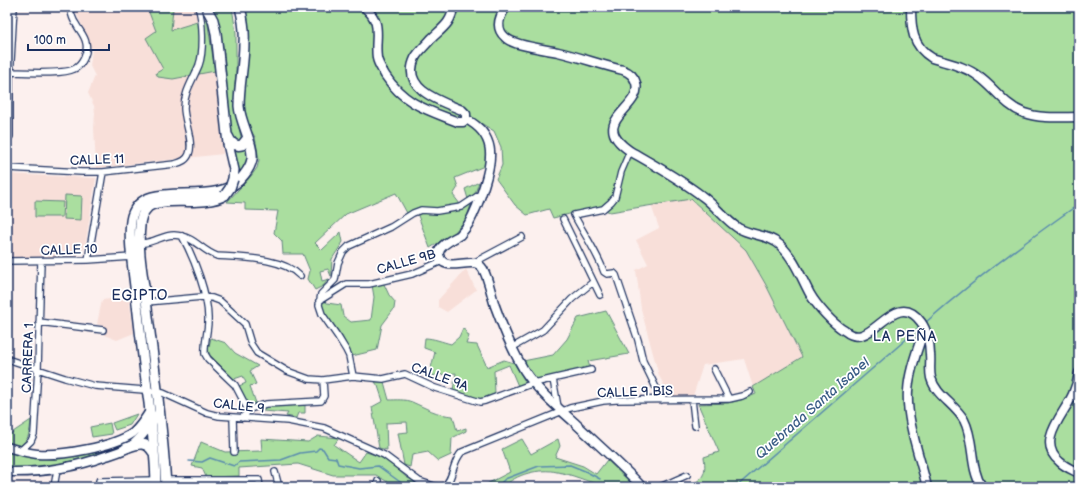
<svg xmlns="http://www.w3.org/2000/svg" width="1086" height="494" viewBox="0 0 1086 494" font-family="'Balsamiq Sans',sans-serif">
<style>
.built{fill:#f8dfd9}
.green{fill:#aade9f;stroke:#62867e}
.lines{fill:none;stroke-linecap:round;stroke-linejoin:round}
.stream{stroke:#598bae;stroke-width:1.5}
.street-casing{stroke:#1b2f5e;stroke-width:8}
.secondary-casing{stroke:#1b2f5e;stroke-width:11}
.primary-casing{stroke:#1b2f5e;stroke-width:12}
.street{stroke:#fff;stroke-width:5.5}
.secondary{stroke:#fff;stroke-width:8}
.primary{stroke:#fff;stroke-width:9}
.primary-bridge-casing{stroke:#1b2f5e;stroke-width:12;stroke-linecap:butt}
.primary-bridge{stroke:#fff;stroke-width:9}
.labels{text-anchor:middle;stroke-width:3.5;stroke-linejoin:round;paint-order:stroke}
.street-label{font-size:13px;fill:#1b2f5e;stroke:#fff}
.neighbourhood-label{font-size:14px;letter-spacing:1px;fill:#1b2f5e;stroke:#fff}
.water-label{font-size:14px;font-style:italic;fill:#3a5d86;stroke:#fff}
</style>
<rect width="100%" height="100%" fill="#fcf0ee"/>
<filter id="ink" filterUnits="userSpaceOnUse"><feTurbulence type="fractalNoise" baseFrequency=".025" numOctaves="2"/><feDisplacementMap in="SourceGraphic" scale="8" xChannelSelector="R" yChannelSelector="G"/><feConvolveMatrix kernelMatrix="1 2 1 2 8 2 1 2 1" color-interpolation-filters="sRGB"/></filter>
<g filter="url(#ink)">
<path class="built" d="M74,7h124l9,12 2,9 6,43 8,83 -127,14 -2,-40 1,-15 -1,-7 -6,-13 7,-17 -5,-10 2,-16z
M7,174l89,4 -11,69 -10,12 -68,-1z
M691,199l55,51 20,35 36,72 -49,30 -9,-28 -41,6 -10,31h-23l-11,-20 -18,-67 -5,-39 12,-6 -12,-24 23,-12 -8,-23z
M466,269l10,21 -29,22 -9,-5v-7z
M129,297l5,36 -17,7 -13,-5 1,-8 -8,-3 5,-24z"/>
<path class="green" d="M147,7l26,2 -2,21 36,-11 8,52 -42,8 -15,-2 -2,-4 7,-4 -17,-31 10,-7z
M211,7h21l4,26v82l5,22 -4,6 -5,-3c-1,-10 -3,-20 -4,-31 -3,-34 -1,-71 -17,-102z
M244,7h835v480h-395c18,-6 23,-11 20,-30l15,-5 -21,-48c24,-1 35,1 58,-10l-3,-7 49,-30 -36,-72 -20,-35 -55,-51 -81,13 -12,-5 -45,11 -4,-9 -22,6 -12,-10 -19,-26 6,-14 -1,-18 -7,-16 -15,-9 -4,4c9,15 13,21 12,39l-32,13 3,9 -5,8 7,9 8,-5 -3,-10 14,-7 -13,37 -12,14 -24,15 -14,-38 -9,3 -11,-20 -50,21 -31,29 7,7 19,-18 2,10 -11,17 -1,17 -3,-7 -8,2 2,10 7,-2 -6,7 -8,4 -7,-11 2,-8 -7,-17h-20l-1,-13 -8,-8 4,-22 -33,-1v-7l-18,-1 24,-26 6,-8 2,-8 -4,-23 -8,-12 -2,-17 -1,-18 3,-25z
M246,145l3,14 -12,20 -4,-30z
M65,195l17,1 -1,24 -17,-1z
M35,201l28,1 -1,15h-27z
M383,282l6,13 6,7 -1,7 -12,16 -5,25 -25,6 -10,-20 -19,-26 -2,-7 2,-3 4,3 14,2 2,11 8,6 20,-2 3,-23 -2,-12z
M606,311l23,43 -41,7 2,7 -53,11 -14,-18 30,-6 14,-16 11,-21z
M463,328l6,8 -3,8 11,1 10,22 17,-7 10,3 12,20 -8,3 -9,-21 -15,6 1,23 -14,5 -28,-9 3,-17 -27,3 6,-24 -11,-4 1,-10c8,0 18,4 26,6l8,-7z
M211,338l15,5 9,10 23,13 -8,5 6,13 -6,2 6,17 -8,1 -9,-18 7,-3 -3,-7 -9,3 -24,-24 -2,-5z
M375,382h9l5,18c7,0 16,-1 23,2 14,6 25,13 41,14l4,15 9,-3v3l-14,7 -1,17 -13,6 -10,-9 -16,3 -2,12 -6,-2 -6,-32 10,-1 -1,-10 -21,1 1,27 -8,-2 -7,-41 11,-6 -5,-15z
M265,405h40v8h-7l-2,5 -10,-2 2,-3 -25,-2z
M137,414l-7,11 -15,5 -3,-7z
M31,420c-1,11 -2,23 -14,27l-10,-4v-7z
M110,423l2,11 -20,3 -2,-10z
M147,426l-17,18 -59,20 -42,5 -22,-1v-19l11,4 70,-2z
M318,436l21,2 -5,7 25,17 7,-10 12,4 9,4 19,17 18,10h-33v-3l-15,-9h-43l-35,-11 -59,4v8l-33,1 -4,-9 -10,-2 9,-24 24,10 37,-1 -1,-12 47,3z
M522,439l9,15 27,-15 2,7 -5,11 28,9 13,8 11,-14 26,25 -30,-1 -1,1c-15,-3 -30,-11 -45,-13 -17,-4 -42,2 -53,15h-23l29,-15 -8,-23z"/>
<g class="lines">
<path class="stream" d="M926,322c48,-42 100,-81 153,-118
M189,461l13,1 8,-4 24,8 5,-4 42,-2 19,-7 16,-2 3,-3 4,1 5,8 8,1 2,6 21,4 19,-2 29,21
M497,487l8,-8 34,-13 31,-1 15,6 15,8
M736,487l182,-158"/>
<g class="street-casing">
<path id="street" d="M7,72c15,0 56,3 67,-3 9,-4 14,-17 12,-26 -1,-7 -7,-13 -10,-19 -4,-5 -5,-11 -6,-17
M10,136v-58l4,-71
M630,151l-9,21 -6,25 -4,5 -8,7 -29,6c10,19 23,37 30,57l3,2 7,-1 2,2 22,65 5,21 19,39
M7,168l75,4h21l72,-8c7,-2 12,-4 14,-10 5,-12 -5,-33 -5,-46 0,-16 9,-28 15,-43 5,-14 4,-45 -1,-58
M563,219l37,76
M182,236c12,22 27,60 26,85 0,10 -4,23 -3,33l3,5 27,26 13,25
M140,243c12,1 22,-8 34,-8 21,1 26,15 43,21 24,2 65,1 83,20
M88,260l15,-88
M7,261l81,-1 44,-3
M473,263l49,-26
M319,301l27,-17h23l43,-10 30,-13
M147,302l55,-5 10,1 8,3 25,23 6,20 6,9 30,18 22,8 14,1 30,-4 30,3 22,-5 30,14 45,14 5,-1 49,-18 57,-13
M39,322l64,8
M513,347l30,-17 29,-31 21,-17
M7,359l58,19 30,8 49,4 19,3 44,20 12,3 69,5 36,7 60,27 35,26 18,6
M714,369l15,30
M353,376l-4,-20 -3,-6 -8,-13 -16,-23 -3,-9 2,-11 14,-14 3,-17 5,-11 6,-6 42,-19 22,-14 8,-3 16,1 24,-4 21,-14
M553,379l5,28
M692,400l3,26
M233,418l1,34
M242,418l8,-9 16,-5 55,-3 3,-5 -1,-16
M20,451l11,-10 3,-7 4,-65 3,-108
M275,472l4,15
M166,480h93l1,7
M99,481l57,-1
M54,487l3,-17
M377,487l1,-6
M443,487c11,-7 9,-26 19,-35l108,-44 33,-7 13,-1 113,-1 13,-3 8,-4
M660,487l27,-12"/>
</g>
<g class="secondary-casing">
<path id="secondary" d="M364,7c20,16 10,30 13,51 1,6 5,11 8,17 19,29 42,35 73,47h5l3,-3
M453,7c-1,16 -12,22 -22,32 -5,6 -13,13 -16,19 -15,31 27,44 47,52l4,4v5
M506,7c-7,10 -11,21 -1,30 8,9 40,12 53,15 22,5 43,13 65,18 6,2 11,6 13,13 7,26 -50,38 -6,68 24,14 50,28 72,45 13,9 23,24 36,32 14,8 30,6 42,17 14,13 21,32 30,49 7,12 23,30 35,37 5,4 11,6 17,4 18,-5 38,-42 59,-13 6,8 9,22 9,32 1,8 -1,16 1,24 5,18 24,26 33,42 11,21 5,47 18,67
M911,7c0,21 1,39 21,51 15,5 33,8 46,18 16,11 27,30 46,37 17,6 37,4 55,4
M466,119c30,16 27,39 18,67 -4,13 -9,26 -15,37 -2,4 -6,8 -9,12 -6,4 -23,10 -21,20 5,21 35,-2 44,14 6,11 8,25 12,37 8,22 17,44 29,64 13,20 32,36 50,52 23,22 47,42 68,65
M924,329c-6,20 -15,41 -16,62 -2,30 12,66 19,96
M1079,373c-1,7 -3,14 -6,21 -9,21 -38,48 -13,68 5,5 13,8 19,11
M7,447c10,3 20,6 30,7 24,2 76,-7 96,-21 7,-6 12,-14 17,-22
M7,472c35,1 66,-4 99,-16 9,-3 18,-5 26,-11 11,-8 19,-21 27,-33"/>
</g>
<g class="primary-casing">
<path id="primary" d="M206,7l7,13 3,13 12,111 6,26 -1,9
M228,136c3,7 7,11 14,9l5,-6
M126,448c11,-4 20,-8 27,4
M156,487c0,-28 -4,-57 -7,-84 -5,-36 -9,-72 -13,-108 -2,-20 -9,-60 -4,-79 13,-42 85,-3 112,-41 4,-5 7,-10 8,-16 2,-14 -12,-37 -13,-53 0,-21 5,-42 5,-63 1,-12 -1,-24 -4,-36
M166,487c-3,-60 -12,-120 -19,-179 -3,-27 -10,-55 -7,-82 0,-7 3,-14 8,-19 16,-12 55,1 77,-12"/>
</g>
<use href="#street" class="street"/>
<use href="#secondary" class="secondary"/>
<use href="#primary" class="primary"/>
<g class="primary-bridge-casing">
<path id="primary-bridge" d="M225,195l5,-7 3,-9"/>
</g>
<use href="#primary-bridge" class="primary-bridge"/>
</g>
</g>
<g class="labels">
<g class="street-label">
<text transform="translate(97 159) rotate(-2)" y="5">CALLE 11</text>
<text transform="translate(69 249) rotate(-2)" y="5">CALLE 10</text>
<text transform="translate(406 261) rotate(-16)" y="5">CALLE 9B</text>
<text transform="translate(27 358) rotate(-88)" y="5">CARRERA 1</text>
<text transform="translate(440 376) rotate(20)" y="5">CALLE 9A</text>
<text transform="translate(635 391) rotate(-2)" y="5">CALLE 9 BIS</text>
<text transform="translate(239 405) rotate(6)" y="5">CALLE 9</text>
</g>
<g class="neighbourhood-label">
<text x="140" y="300">EGIPTO</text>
<text x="905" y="341">LA PEÑA</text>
</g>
<g class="water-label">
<text transform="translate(812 408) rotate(-41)" y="5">Quebrada Santa Isabel</text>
</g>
</g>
<rect width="1086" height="494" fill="none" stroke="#fff" stroke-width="24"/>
<rect x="12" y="12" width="1062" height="470" fill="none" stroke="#1b2f5e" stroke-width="1.5" filter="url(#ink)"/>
<path d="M28 44v6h81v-6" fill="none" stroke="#1b2f5e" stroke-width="2"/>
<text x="34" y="44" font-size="12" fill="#1b2f5e" stroke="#ffffff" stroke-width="3" paint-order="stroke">100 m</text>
</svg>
